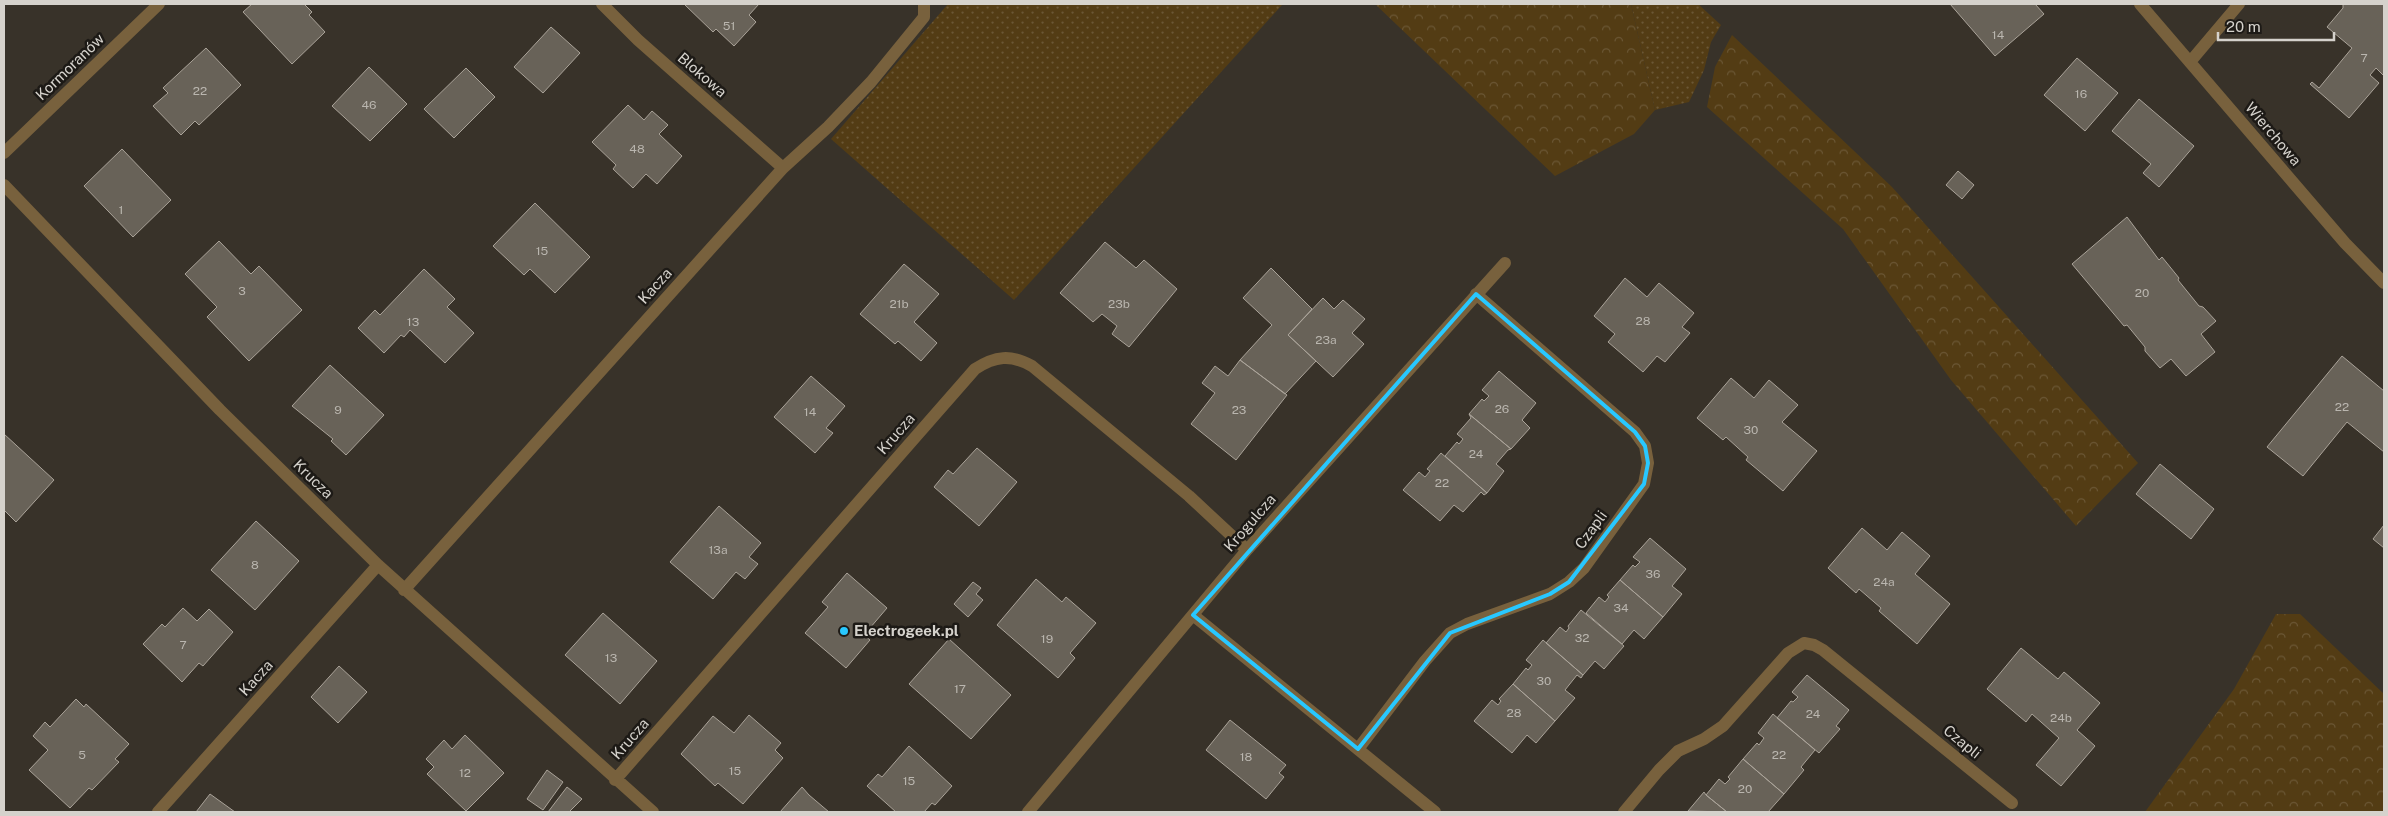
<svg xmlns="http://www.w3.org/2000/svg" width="2388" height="816" viewBox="0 0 2388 816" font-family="'Public Sans',sans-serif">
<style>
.green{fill:url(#green-dots)}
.forest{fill:url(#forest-crowns)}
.building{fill:#686258;stroke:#aaa399}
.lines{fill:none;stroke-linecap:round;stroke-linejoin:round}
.minor{stroke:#78613d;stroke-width:12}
.marked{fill:none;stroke:#28c8ff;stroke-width:4;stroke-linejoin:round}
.poi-dot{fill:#28c8ff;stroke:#1d1a16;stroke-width:2}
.labels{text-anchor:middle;stroke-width:5;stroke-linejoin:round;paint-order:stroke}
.number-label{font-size:12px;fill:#bab6af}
.street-label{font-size:15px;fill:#d5d2cc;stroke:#1d1a16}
.poi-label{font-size:15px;font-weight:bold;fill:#d5d2cc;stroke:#1d1a16;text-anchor:start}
</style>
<defs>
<pattern id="green-dots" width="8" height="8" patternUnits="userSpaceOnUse" patternTransform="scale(1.25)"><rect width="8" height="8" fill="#533c14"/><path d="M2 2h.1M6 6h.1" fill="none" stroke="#6b5735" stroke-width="1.8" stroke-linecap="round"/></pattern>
<pattern id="forest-crowns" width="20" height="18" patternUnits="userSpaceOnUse" patternTransform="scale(1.25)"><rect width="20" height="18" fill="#533c14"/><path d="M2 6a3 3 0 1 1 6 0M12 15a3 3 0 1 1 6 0" fill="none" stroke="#6b5735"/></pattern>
</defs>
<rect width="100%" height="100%" fill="#383229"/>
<path class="green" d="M948,4h335l-269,296 -183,-161z
M1631,4h67l23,21 -10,17 -7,28 -15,32 -34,8z"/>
<path class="forest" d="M1375,4h256l24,106 -21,24 -79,42z
M1732,35l160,152 246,276 -62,63 -125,-146 -108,-151 -136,-122 8,-40z
M2276,614h24l84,80v118h-239l89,-123z"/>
<path class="building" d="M252,4h52l8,8 -3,3 16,17 -33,32 -49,-52z
M684,4h75l-10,11 7,7 -22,24 -18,-17 -3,3z
M1950,4h85l9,10 -49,42z
M2343,4h41v72l-8,-8 -6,7 9,8 -30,35 -39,-34 2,-2 7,6 33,-40 -25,-21 16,-19z
M551,27l29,26 -37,40 -29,-26z
M206,48l35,37 -42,40 -4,-4 -14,14 -28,-29 15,-13 -5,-5z
M2077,58l41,35 -33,38 -41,-36z
M369,67l38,37 -37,37 -38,-35z
M466,68l29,29 -41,41 -30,-29z
M2139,99l55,47 -35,41 -16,-14 8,-9 -39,-33z
M628,105l16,15 8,-9 16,14 -9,9 23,22 -25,28 -11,-10 -13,14 -20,-19 3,-4 -24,-23z
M122,149l49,51 -38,37 -49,-51z
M1958,171l16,14 -12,14 -16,-14z
M535,203l55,54 -35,36 -25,-24 -6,6 -31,-29z
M2127,217l32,43 3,-3 17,21 -1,2 21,26 4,1 13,14 -15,13 14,18 -29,24 -15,-17 -11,9 -15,-17v-4l-18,-22 -3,1 -52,-62z
M219,241l32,33 8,-8 43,44 -53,51 -42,-44 10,-10 -32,-33z
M1105,242l31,26 8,-8 33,29 -48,58 -17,-13 5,-8 -15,-12 -9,8 -33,-29z
M904,264l35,30 -25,28 23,21 -16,18 -23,-20 -3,3 -35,-30z
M1271,268l41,41 -24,26 28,26 -31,33 -45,-34 32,-35 -29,-27z
M424,269l31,30 -8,8 27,26 -29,30 -35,-33 -6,7 -3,-2 -17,18 -26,-25 17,-18 5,5z
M1625,278l22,19 12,-14 35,30 -12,14 8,6 -25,29 -8,-6 -14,16 -35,-30 7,-8 -21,-18z
M1323,298l11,11 9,-9 22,19 -13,14 12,11 -31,33 -45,-42z
M2342,356l42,35v61l-37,-30 -44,54 -36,-29z
M1240,360l47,35 -51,65 -45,-36 24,-31 -13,-10 13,-17 13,10z
M330,365l54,50 -38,40 -15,-14 2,-2 -41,-33z
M1499,371l37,32 -14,17 8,8 -19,21 -42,-35 13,-15 2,2 5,-5 -7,-6z
M811,376l34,30 -19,22 7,5 -18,20 -41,-36z
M1731,378l23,20 15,-18 29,25 -16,17 35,29 -34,40 -37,-31 2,-3 -22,-20 -3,3 -26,-22z
M1469,414l42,35 -3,1 -12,14 8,7 -17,22 -42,-37 12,-14 2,2 4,-5 -6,-5 14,-16z
M4,434l50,46 -38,42 -12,-12z
M977,448l40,34 -38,44 -45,-39 14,-17 5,4z
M1441,453l46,40 -3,2 -3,-3 -18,20 -9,-7 -14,16 -37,-31 16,-18 6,5 5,-6 -3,-2z
M2160,464l54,45 -23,30 -55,-45z
M719,506l42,37 -12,14 9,7 -13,15 -9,-7 -23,27 -43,-37z
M256,521l43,40 -44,49 -44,-40z
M2384,525v23l-11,-9z
M1862,528l25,22 15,-18 28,24 -15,18 35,30 -33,40 -38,-33 2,-3 -22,-19 -3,4 -28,-25z
M1650,538l36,31 -14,17 10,8 -19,23 -43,-37 13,-15 2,2 5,-5 -7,-5z
M847,573l40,35 -23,27 6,5 -24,28 -41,-35 23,-26 -6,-5z
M1036,579l26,23 4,-5 30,26 -26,30 5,5 -17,20 -61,-53z
M1620,580l43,37 -19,22 -10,-9 -12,14 -36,-31 13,-16 6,5 4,-5 -2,-2z
M973,582l8,6 -5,6 7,6 -15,17 -14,-13z
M183,608l14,13 12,-12 24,23 -30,34 -4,-3 -17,19 -39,-38 19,-20 3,3z
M1581,610l43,36 -20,23 -9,-8 -12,14 -37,-32 14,-16 6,5 3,-4 -1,-2z
M603,613l54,48 -37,43 -55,-49z
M949,639l62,56 -40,44 -62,-55z
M1543,640l40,35 -2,3 -4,-3 -12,15 10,8 -20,23 -42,-37 13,-16 2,2 4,-5 -6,-5z
M2021,648l37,31 6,-7 36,31 -23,27 18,16 -34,40 -25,-21 23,-27 -27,-24 -6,8 -39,-33z
M339,666l28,26 -29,31 -27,-26z
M1807,675l42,35 -13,16 4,3 -21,24 -42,-35 14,-17 2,1 5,-5 -6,-5z
M1513,684l42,37 -19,22 -9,-8 -15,18 -38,-32 18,-21 6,5 3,-4 -2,-2z
M76,699l8,8 2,-3 43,40 -14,15 4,3 -27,28 -3,-2 -19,20 -41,-38 19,-20 -15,-14 12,-14 5,5z
M1773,714l42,36 -14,17 3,3 -20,24 -41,-35 14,-16 2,2 5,-7 -6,-5z
M749,715l32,28 -6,7 8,8 -40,46 -25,-21 -3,3 -34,-32 32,-38 21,17z
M1230,720l56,45 -7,8 5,4 -18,22 -60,-49z
M465,735l39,38 -38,38 -39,-37 7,-7 -8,-8 18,-19 8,9z
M909,746l43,40 -17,19 -3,-2 -8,9h-28l-29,-26 11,-12 4,3z
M1743,759l41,35 -16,18h-41l-21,-17 13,-16 6,5 5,-5 -2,-2z
M547,770l16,12 -20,28 -16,-11z
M567,787l15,12 -13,13h-21z
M802,787l7,8 20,17h-49z
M1704,792l2,3 21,17 -39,-1z
M210,794l25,18h-39z"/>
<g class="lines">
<path class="minor" d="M602,4l36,36 145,128
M2140,4l205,239 39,40
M2190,62l49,-58
M4,153l155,-149
M4,185l216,225 158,155 275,247
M404,590l379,-422 45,-41 43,-45 53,-65v-13
M1193,615l242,197
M1358,749l67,-88 25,-28 17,-9 83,-30 19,-12 15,-14 60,-84 4,-21 -3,-17 -10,-14 -159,-138
M615,780l360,-411c20,-13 36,-15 57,-3l157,130 58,54
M158,812l220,-247
M1028,812l219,-262 258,-287
M1624,812l35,-42 19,-19 26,-12 19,-13 65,-73 16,-10 10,2 9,5 189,153"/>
</g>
<path class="marked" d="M1476,294l159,138 10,14 3,17 -4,21 -75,98 -19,12 -100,39 -92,116 -165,-134z"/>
<circle class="poi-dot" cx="844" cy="631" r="5"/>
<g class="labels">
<g class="number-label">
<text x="729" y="30">51</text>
<text x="1998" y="39">14</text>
<text x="2364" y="62">7</text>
<text x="200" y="95">22</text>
<text x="2081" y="98">16</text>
<text x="369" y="109">46</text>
<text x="637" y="153">48</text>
<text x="121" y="214">1</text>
<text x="542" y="255">15</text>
<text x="242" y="295">3</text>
<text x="2142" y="297">20</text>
<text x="899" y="308">21b</text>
<text x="1119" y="308">23b</text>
<text x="1643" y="325">28</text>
<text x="413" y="326">13</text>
<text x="1326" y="344">23a</text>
<text x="2342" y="411">22</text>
<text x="1502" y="413">26</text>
<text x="338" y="414">9</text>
<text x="1239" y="414">23</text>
<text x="810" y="416">14</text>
<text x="1751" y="434">30</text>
<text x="1476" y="458">24</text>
<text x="1442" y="487">22</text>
<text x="718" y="554">13a</text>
<text x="255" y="569">8</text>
<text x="1653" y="578">36</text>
<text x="1884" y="586">24a</text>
<text x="1621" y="612">34</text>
<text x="1582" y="642">32</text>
<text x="1047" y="643">19</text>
<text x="183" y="649">7</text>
<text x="611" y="662">13</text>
<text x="1544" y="685">30</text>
<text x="960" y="693">17</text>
<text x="1514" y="717">28</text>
<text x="1813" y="718">24</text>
<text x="2061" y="722">24b</text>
<text x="82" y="759">5</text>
<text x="1779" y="759">22</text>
<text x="1246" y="761">18</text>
<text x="735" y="775">15</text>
<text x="465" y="777">12</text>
<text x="909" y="785">15</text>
<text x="1745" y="793">20</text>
</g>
<g class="street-label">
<text transform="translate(70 67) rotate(-44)" y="5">Kormoranów</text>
<text transform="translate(702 75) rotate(41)" y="5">Blokowa</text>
<text transform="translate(2273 134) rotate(50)" y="5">Wierchowa</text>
<text transform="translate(655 286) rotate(-48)" y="5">Kacza</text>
<text transform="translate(896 434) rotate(-49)" y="5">Krucza</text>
<text transform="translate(313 479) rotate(44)" y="5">Krucza</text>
<text transform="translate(1250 523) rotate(-49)" y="5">Krogulcza</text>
<text transform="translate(1591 530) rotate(-54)" y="5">Czapli</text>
<text transform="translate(256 678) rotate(-48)" y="5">Kacza</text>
<text transform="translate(630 739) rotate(-49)" y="5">Krucza</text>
<text transform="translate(1962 742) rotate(39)" y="5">Czapli</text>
</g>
<g class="poi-label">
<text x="854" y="636">Electrogeek.pl</text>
</g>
</g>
<rect width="2388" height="816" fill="none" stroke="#d5d2cc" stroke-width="10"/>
<path d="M2218 32v8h116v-8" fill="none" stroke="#d5d2cc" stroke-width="2.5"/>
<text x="2226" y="32" font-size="15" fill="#d5d2cc" stroke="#1d1a16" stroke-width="4" paint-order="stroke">20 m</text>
</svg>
